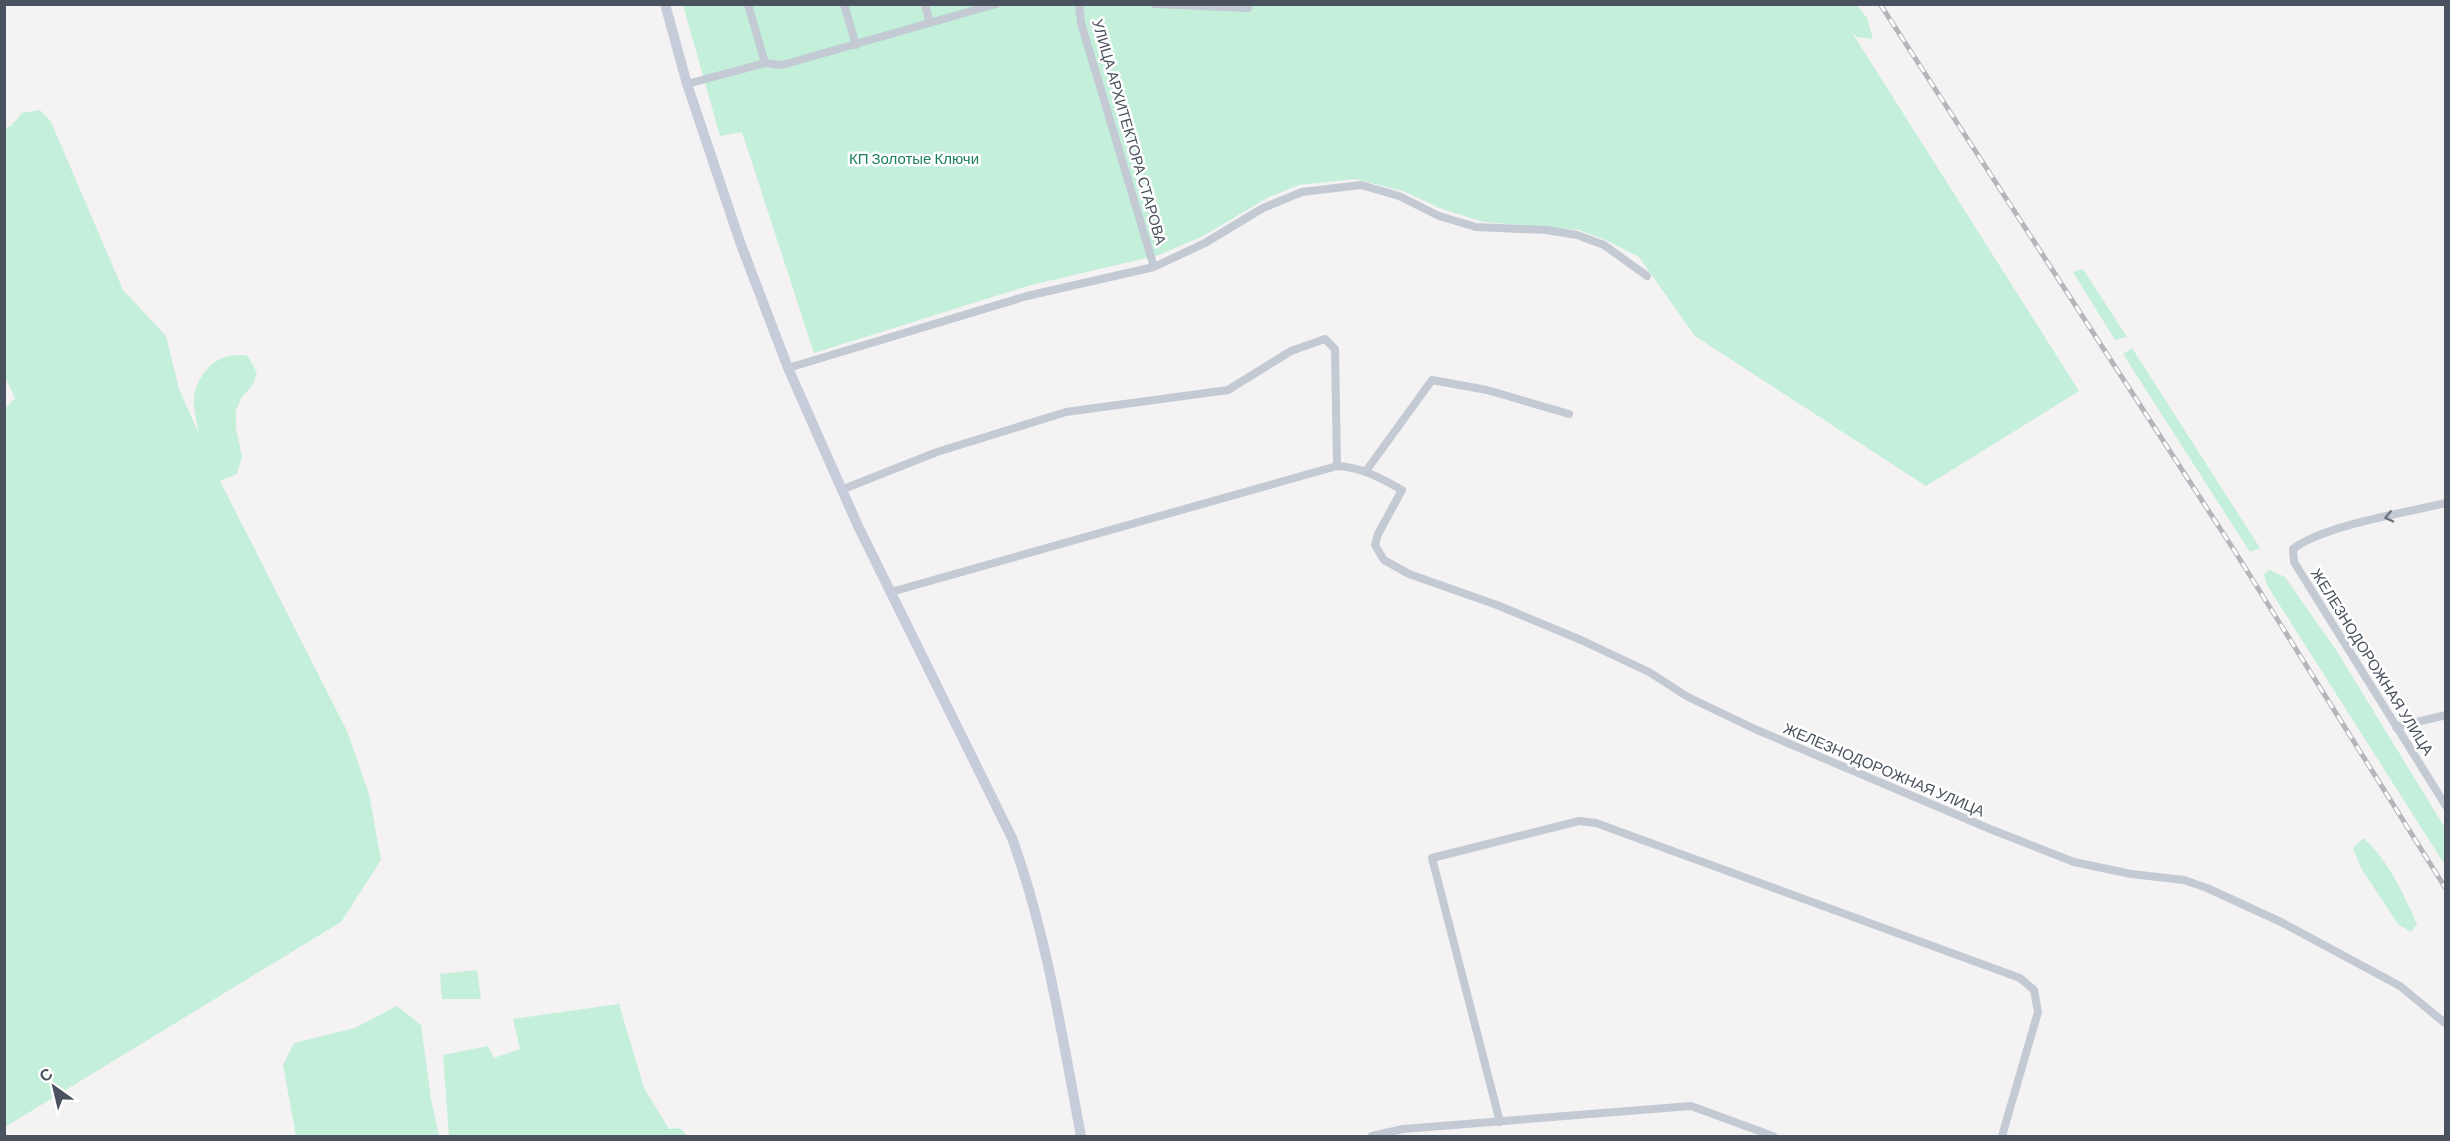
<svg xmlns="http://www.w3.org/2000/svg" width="2450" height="1141" viewBox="0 0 2450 1141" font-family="Barlow,sans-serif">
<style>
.green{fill:#c3efdb}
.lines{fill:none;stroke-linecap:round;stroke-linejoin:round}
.street{stroke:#c3cad3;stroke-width:8}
.secondary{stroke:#c6ccd9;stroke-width:10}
.rail-casing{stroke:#b4b6bc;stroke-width:5}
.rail{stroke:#fff;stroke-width:3;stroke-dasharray:9;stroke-linecap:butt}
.oneway{stroke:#6e7682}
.labels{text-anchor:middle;stroke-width:5;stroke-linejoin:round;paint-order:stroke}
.street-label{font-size:15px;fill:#4a525f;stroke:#fff}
.park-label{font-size:15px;fill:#1b805d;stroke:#fff}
</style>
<rect width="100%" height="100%" fill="#f4f2f2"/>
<path class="green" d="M683,5h1174l10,13 6,21 -16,-2 -6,-6 228,360 -153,95 -231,-150 -56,-79 -31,-16 -29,-11 -95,-8 -42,-13 -39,-18 -48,-12 -56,6 -30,12 -66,39 -44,19 -128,30 -217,68 -72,-221 -22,4z
M40,110l11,12 72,168 43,46 13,53 19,43c0,-12 -7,-27 -3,-41 8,-25 27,-40 53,-35l9,17 -5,13 -10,11 -6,13v18l6,29 -5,17 -17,7 127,250 22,63 12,66 -40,62 -336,205 -1,-717 11,-12 -11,-23v-246l7,-3 11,-13z
M2083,269l44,68 -12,3 -42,-68z
M2132,348l128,200 -10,4 -127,-198z
M2270,570l15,7 53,76 107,175v37l-178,-280 -3,-11z
M2363,838c25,21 41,57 54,86l-6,8 -13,-8 -37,-56 -8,-20z
M477,970l4,29h-39l-2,-25z
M619,1004l25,84 25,41 11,-1 7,8h-238l-6,-81 45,-9 6,12 26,-9 -7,-30z
M397,1006l24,19 10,74 8,37h-143l-13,-71 11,-22 61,-15z"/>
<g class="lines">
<path class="street" d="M748,4l17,59
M844,4l12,41
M925,4l5,19
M1079,4l2,19 73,244
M1155,4l93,4v-4
M687,84l78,-21 17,2 214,-61
M788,368l239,-72 127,-29 51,-24 58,-35 39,-16 59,-7 38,11 40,20 37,11 70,3 31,5 27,10 43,31
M1366,471l66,-91 55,10 82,24
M841,490l96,-38 129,-40 162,-22 63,-39 34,-12 10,10 2,117
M2446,503c-41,10 -122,22 -153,46l1,13 152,244
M891,592l446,-126c24,1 44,12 65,24l-24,44 -3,11 9,15 25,14 88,31 84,35 68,32 39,25 69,33 233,99 84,33 57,12 53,6 23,8 74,34 119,64 46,38
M2396,727l50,-12
M1500,1122l-68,-264 147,-37 17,2 424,155 14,12 4,22 -36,124
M1372,1136l31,-7 288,-23 82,30"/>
<path class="secondary" d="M665,4l22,80 53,158 48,126 70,158 154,312c35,97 50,198 69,298"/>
<g class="rail-casing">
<path id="rail" d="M1880,4l354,546 212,339"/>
</g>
<use href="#rail" class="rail"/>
</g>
<defs><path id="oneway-chevron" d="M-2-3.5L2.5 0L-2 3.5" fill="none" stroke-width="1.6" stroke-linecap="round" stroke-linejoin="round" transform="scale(1.5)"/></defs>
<use class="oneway" href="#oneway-chevron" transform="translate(2389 517) rotate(167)"/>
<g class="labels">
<g class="street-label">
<text transform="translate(1129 132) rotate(74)" y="5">УЛИЦА АРХИТЕКТОРА СТАРОВА</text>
<text transform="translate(2372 662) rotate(58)" y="5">ЖЕЛЕЗНОДОРОЖНАЯ УЛИЦА</text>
<text transform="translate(1884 770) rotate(23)" y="5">ЖЕЛЕЗНОДОРОЖНАЯ УЛИЦА</text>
</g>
<g class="park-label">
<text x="914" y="164">КП Золотые Ключи</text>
</g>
</g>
<rect width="2450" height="1141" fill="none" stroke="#4a525f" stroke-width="12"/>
<g transform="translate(54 1087) rotate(326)" stroke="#ffffff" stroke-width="4.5" paint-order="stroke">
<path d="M0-4.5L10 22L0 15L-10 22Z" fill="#4a525f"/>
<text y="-9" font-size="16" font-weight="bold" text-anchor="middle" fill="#4a525f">С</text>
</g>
</svg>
